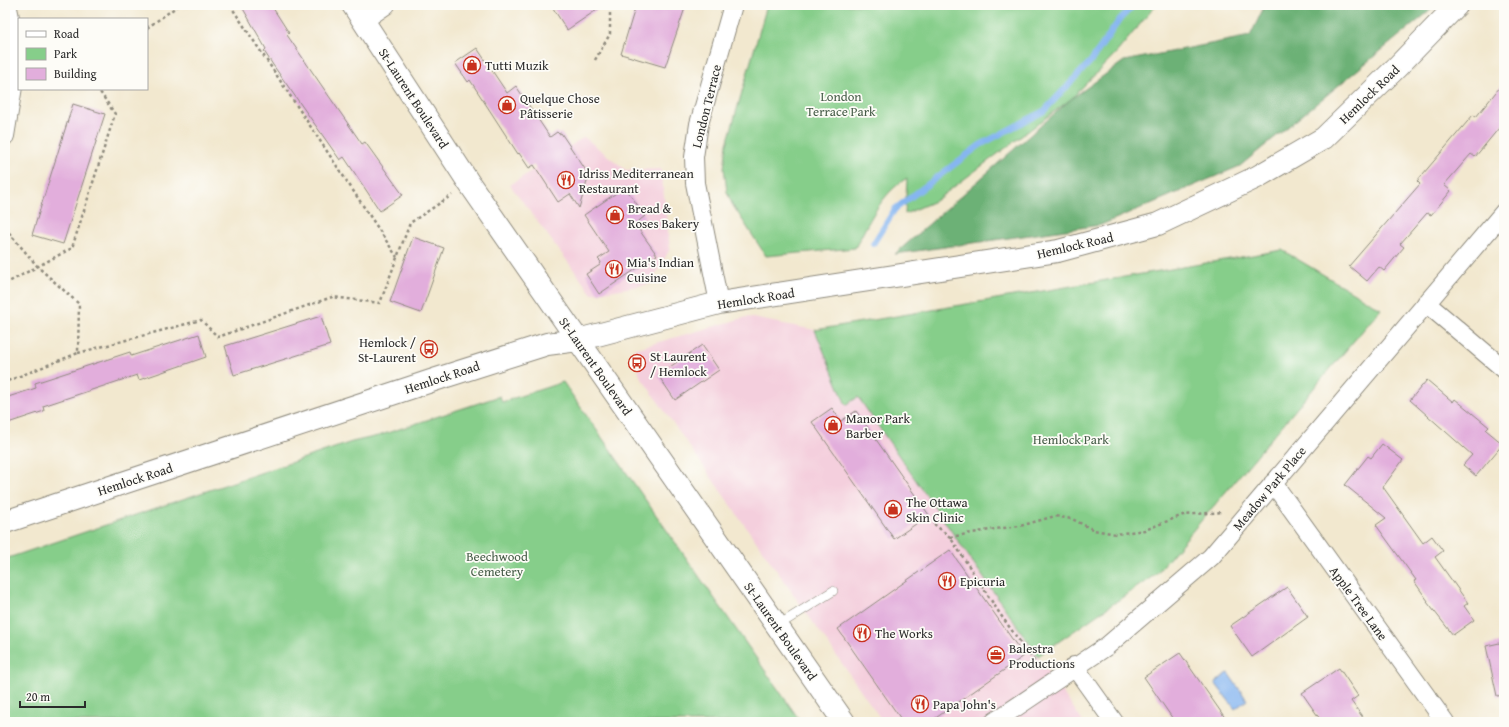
<svg xmlns="http://www.w3.org/2000/svg" width="1509" height="727" viewBox="0 0 1509 727" font-family="'Gentium Book Plus',serif">
<style>
.built{fill:#f4cfdd}
.green{fill:#86ce8a;stroke:#587c5a}
.forest{fill:#6cb176;stroke:#4c6e50}
.water{fill:#86b6f1;stroke:#58708e}
.lines{fill:none;stroke-linecap:round;stroke-linejoin:round}
.stream{stroke:#86b6f1;stroke-width:6}
.building{fill:#e2aedc}
.service-casing{stroke:#8e8a7d;stroke-width:10}
.minor-casing{stroke:#8e8a7d;stroke-width:20}
.tertiary-casing{stroke:#8e8a7d;stroke-width:24}
.secondary-casing{stroke:#8e8a7d;stroke-width:24}
.path{stroke:#8e8a7d;stroke-width:2.5;stroke-dasharray:3 3;stroke-linecap:butt}
.service{stroke:#fff;stroke-width:9}
.minor{stroke:#fff;stroke-width:18}
.tertiary{stroke:#fff;stroke-width:22}
.secondary{stroke:#fff;stroke-width:22}
.labels{text-anchor:middle;stroke-width:3.5;stroke-linejoin:round;paint-order:stroke}
.poi-label{font-size:13px;fill:#2b2b2b;stroke:#fdfcf7;text-anchor:start}
.street-label{font-size:13px;fill:#2b2b2b;stroke:#fdfcf7}
.park-label{font-size:13px;fill:#465c48;stroke:#fdfcf7}
</style>
<rect width="100%" height="100%" fill="#fdfcf7"/>
<filter id="ink" filterUnits="userSpaceOnUse"><feTurbulence type="fractalNoise" baseFrequency=".025" numOctaves="2"/><feDisplacementMap in="SourceGraphic" scale="8" xChannelSelector="R" yChannelSelector="G"/><feConvolveMatrix kernelMatrix="1 2 1 2 8 2 1 2 1" color-interpolation-filters="sRGB"/></filter>
<filter id="wash" filterUnits="userSpaceOnUse"><feTurbulence type="fractalNoise" baseFrequency=".012" numOctaves="4" result="noise"/><feDisplacementMap in="SourceGraphic" scale="16" xChannelSelector="R" yChannelSelector="G"/><feGaussianBlur stdDeviation="0.9" result="paint"/><feColorMatrix in="noise" values="0 0 0 0 0 0 0 0 0 0 0 0 0 0 0 0 0 1.4 0 .05"/><feComposite in="paint" operator="in"/></filter>
<g filter="url(#wash)">
<rect width="100%" height="100%" fill="#f2e8cf"/>
<path class="built" d="M584,137l42,33 35,-1 9,80 -20,35 -58,10 -82,-109z
M747,317l68,13 31,74 12,-7 225,325h-200l-243,-346 -6,-27z"/>
<path class="green" d="M767,5h389l-39,47 -46,47 -136,102 -30,13 2,-36c-26,16 -38,44 -52,70l-89,8 -34,-52 -5,-12 -3,-24 3,-24z
M1282,250l99,59 -225,265 -118,82 -180,-259 -12,8 -31,-75z
M563,382l238,340h-796v-163l347,-117 26,-6 122,-40 2,6z"/>
<path class="forest" d="M1265,5h172l-197,161 -139,59 -206,29 176,-155 53,-38 126,-25z"/>
<path class="water" d="M1228,673l19,27 -12,9 -20,-26z"/>
<g class="lines">
<path class="stream" d="M873,244l22,-35 85,-64 64,-34 47,-50 29,-42 14,-14"/>
</g>
<g id="blocks">
<path class="building" d="M241,5h30l18,28 -2,2 37,54 38,55 3,-2 38,53 -23,16 -36,-54 -4,3 -67,-95 -9,-14 2,-2z
M551,5h53l-37,25z
M636,5h50l-21,62 -44,-13z
M477,48l30,45 9,-7 34,51 7,-5 2,2 2,-1 28,42 -10,33 -9,-14 -12,8 -24,-37 -5,3 -10,-15 -1,1 -48,-74 -2,2 -13,-19z
M1504,82v40l-29,35 -4,-3 -27,31 7,6 -20,24 -4,-2 -27,31 4,3 -20,24 -5,-4 -12,14 -18,-15 71,-82 -3,-3 56,-66 3,2z
M73,104l32,10 -42,130 -31,-9z
M625,187l20,29 -10,8 22,31 -58,39 -13,-20 14,-9 1,-3 -3,-3 11,-7 -25,-37z
M413,237l31,11 -23,65 -31,-11z
M321,316l9,29 -96,30 -9,-29z
M199,334l7,23 -67,23 -2,-5 -94,31 1,5 -39,13v-26l31,-10 -1,-5 95,-31 1,4z
M702,345l17,25 -44,30 -17,-25z
M1427,380l26,22 2,-3 34,28 -3,3 17,14 -27,32 -13,-11 9,-10 -62,-55z
M832,408l9,13 15,-10 73,104 -35,24 -82,-117z
M1382,444l21,16 -20,27 40,56 9,-7 11,15 -8,6 33,46 -4,3 10,14 -21,15 -26,-33 1,-1 -14,-20 2,-1 -40,-55 10,-7 -41,-33 23,-29 3,2z
M950,550l74,106 -94,66h-27l-65,-93z
M1287,587l21,30 -56,40 -22,-31z
M1504,642v53l-7,1 -11,-50z
M1180,653l27,39 21,30h-53l-31,-45z
M1339,668l19,28 -7,5 15,21h-44l-20,-29z"/>
</g>
</g>
<g filter="url(#ink)">
<use href="#blocks" fill-opacity="0" stroke="#8e8a7d" stroke-width="1"/>
<g class="lines">
<g class="service-casing">
<path id="service" d="M777,626l56,-35"/>
</g>
<g class="minor-casing">
<path id="minor" d="M5,5l3,3 10,48 -13,80
M364,20l22,-15
M719,303l-24,-120 -1,-26 5,-33 34,-119
M1426,303l78,66
M1273,483l172,239
M1074,666l40,56
M994,722l113,-76 104,-89 293,-345"/>
</g>
<g class="tertiary-casing">
<path id="tertiary" d="M353,5l116,178 109,157 141,-37 339,-52 100,-27 99,-47 67,-39 73,-71 60,-62"/>
</g>
<g class="secondary-casing">
<path id="secondary" d="M5,522l432,-143 110,-35 31,-4 266,382"/>
</g>
<path class="path" d="M230,5l167,252
M147,28l32,-23
M595,60l15,-26v-29
M5,228l33,39 41,37 -1,49 -73,29
M5,284l67,-36 43,-134 -17,-25
M78,353l123,-33 17,17 114,-40 48,6 30,-80 42,-28
M934,524l16,13 50,77 39,54
M950,537l45,-8 25,-3 35,-10 17,3 22,11 22,4 29,-4 38,-15 40,-3"/>
<use href="#service" class="service"/>
<use href="#minor" class="minor"/>
<use href="#tertiary" class="tertiary"/>
<use href="#secondary" class="secondary"/>
</g>
</g>
<defs>
<g id="shop-ring" transform="scale(0.9)"><circle r="9.5" fill="#fdfcf7" stroke="#c8321e" stroke-width="1.5"/><path d="M-5-2.5h2.3a2.7 3.5 0 0 1 5.4 0H5L5.5 6h-11ZM-1.5-2.5h3a1.5 2.3 0 0 0-3 0Z" fill="#c8321e"/></g>
<g id="restaurant-ring" transform="scale(0.9)"><circle r="9.5" fill="#fdfcf7" stroke="#c8321e" stroke-width="1.5"/><path d="M-5-6h1v4h1v-4h1v4h1v-4h1v5L-1.5 .5V6h-2V.5L-5-1ZM5-6V6H3V1.5H1.5Q1.5-4 5-6Z" fill="#c8321e"/></g>
<g id="bus-ring" transform="scale(0.9)"><circle r="9.5" fill="#fdfcf7" stroke="#c8321e" stroke-width="1.5"/><path d="M-5-6H5V4H4V6H2V4H-2V6H-4V4H-5ZM-3.5-4V0h7V-4ZM-3.5 1.2v1.5H-2V1.2ZM2 1.2v1.5H3.5V1.2Z" fill="#c8321e"/></g>
<g id="office-ring" transform="scale(0.9)"><circle r="9.5" fill="#fdfcf7" stroke="#c8321e" stroke-width="1.5"/><path d="M-6-3h4V-5.5h4V-3h4V5H-6ZM-1-4.5V-3h2v-1.5ZM-6 0V1H6V0Z" fill="#c8321e"/></g>
</defs>
<g fill-rule="evenodd">
<use href="#shop-ring" x="472" y="65"/>
<use href="#shop-ring" x="507" y="105"/>
<use href="#restaurant-ring" x="566" y="180"/>
<use href="#shop-ring" x="615" y="215"/>
<use href="#restaurant-ring" x="614" y="269"/>
<use href="#bus-ring" x="429" y="349"/>
<use href="#bus-ring" x="637" y="363"/>
<use href="#shop-ring" x="833" y="425"/>
<use href="#shop-ring" x="893" y="509"/>
<use href="#restaurant-ring" x="947" y="581"/>
<use href="#restaurant-ring" x="862" y="633"/>
<use href="#office-ring" x="996" y="655"/>
<use href="#restaurant-ring" x="920" y="704"/>
</g>
<g class="labels">
<g class="poi-label">
<text x="485" y="70">Tutti Muzik</text>
<text x="520" y="103">Quelque Chose<tspan x="520" dy="15">Pâtisserie</tspan></text>
<text x="579" y="178">Idriss Mediterranean<tspan x="579" dy="15">Restaurant</tspan></text>
<text x="628" y="213">Bread &amp;<tspan x="628" dy="15">Roses Bakery</tspan></text>
<text x="627" y="267">Mia's Indian<tspan x="627" dy="15">Cuisine</tspan></text>
<text x="416" y="347" text-anchor="end">Hemlock /<tspan x="416" dy="15">St-Laurent</tspan></text>
<text x="650" y="361">St Laurent<tspan x="650" dy="15">/ Hemlock</tspan></text>
<text x="846" y="423">Manor Park<tspan x="846" dy="15">Barber</tspan></text>
<text x="906" y="507">The Ottawa<tspan x="906" dy="15">Skin Clinic</tspan></text>
<text x="960" y="586">Epicuria</text>
<text x="875" y="638">The Works</text>
<text x="1009" y="653">Balestra<tspan x="1009" dy="15">Productions</tspan></text>
<text x="933" y="709">Papa John's</text>
</g>
<g class="street-label">
<text transform="translate(1369 94) rotate(-44)" y="5">Hemlock Road</text>
<text transform="translate(414 98) rotate(57)" y="5">St-Laurent Boulevard</text>
<text transform="translate(706 106) rotate(-76)" y="5">London Terrace</text>
<text transform="translate(1075 245) rotate(-13)" y="5">Hemlock Road</text>
<text transform="translate(756 298) rotate(-9)" y="5">Hemlock Road</text>
<text transform="translate(596 366) rotate(55)" y="5">St-Laurent Boulevard</text>
<text transform="translate(442 377) rotate(-18)" y="5">Hemlock Road</text>
<text transform="translate(135 479) rotate(-18)" y="5">Hemlock Road</text>
<text transform="translate(1269 488) rotate(-50)" y="5">Meadow Park Place</text>
<text transform="translate(1359 603) rotate(54)" y="5">Apple Tree Lane</text>
<text transform="translate(781 631) rotate(55)" y="5">St-Laurent Boulevard</text>
</g>
<g class="park-label">
<text x="841" y="101">London<tspan x="841" dy="15">Terrace Park</tspan></text>
<text x="1071" y="444">Hemlock Park</text>
<text x="497" y="561">Beechwood<tspan x="497" dy="15">Cemetery</tspan></text>
</g>
</g>
<rect width="1509" height="727" fill="none" stroke="#fdfcf7" stroke-width="20"/>
<rect x="18" y="18" width="130" height="72" fill="#fdfcf7" stroke="#a9a8a5"/>
<rect x="26" y="31" width="20" height="6" fill="#ffffff" stroke="#a9a8a5"/>
<text x="54" y="38" font-size="12" fill="#2b2b2b">Road</text>
<rect x="26" y="48" width="20" height="12" fill="#86ce8a" stroke="#a9a8a5"/>
<text x="54" y="58" font-size="12" fill="#2b2b2b">Park</text>
<rect x="26" y="68" width="20" height="12" fill="#e2aedc" stroke="#a9a8a5"/>
<text x="54" y="78" font-size="12" fill="#2b2b2b">Building</text>
<path d="M20 701v6h65v-6" fill="none" stroke="#2b2b2b" stroke-width="2"/>
<text x="26" y="701" font-size="12" fill="#2b2b2b" stroke="#fdfcf7" stroke-width="3" paint-order="stroke">20 m</text>
</svg>
